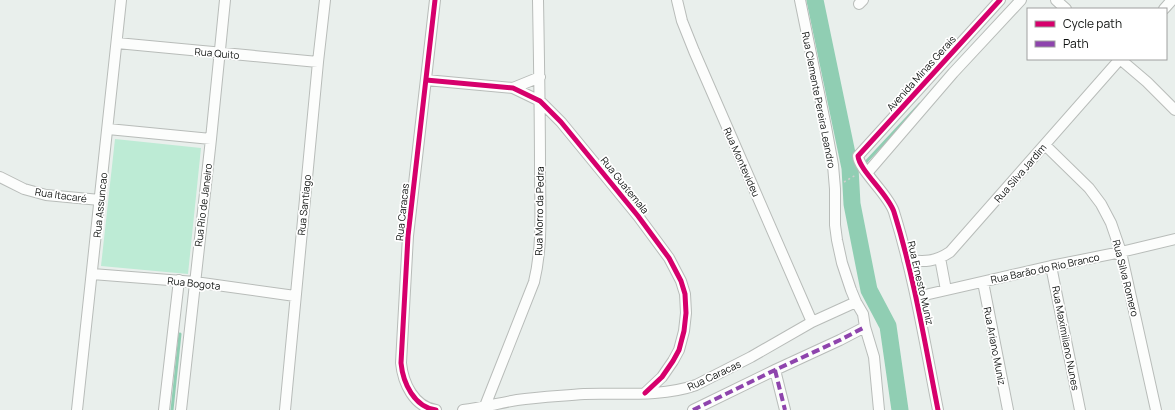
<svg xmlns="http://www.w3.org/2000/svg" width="1175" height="410" viewBox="0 0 1175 410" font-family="Manrope,sans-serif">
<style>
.grass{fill:#bdebd5}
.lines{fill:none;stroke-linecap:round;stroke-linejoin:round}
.stream{stroke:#90ceb3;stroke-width:3}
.river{stroke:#90ceb3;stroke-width:17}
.street-casing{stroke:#b8bcb9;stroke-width:12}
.path{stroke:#cccecd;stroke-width:1.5;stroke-dasharray:2 3;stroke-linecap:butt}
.street{stroke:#fcfdfc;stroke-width:10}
.quiet{stroke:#8e44ad;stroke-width:4;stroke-dasharray:8 4;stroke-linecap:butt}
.cycleway-casing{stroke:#fff;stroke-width:8}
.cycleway{stroke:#d6006c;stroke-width:5}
.labels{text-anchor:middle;stroke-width:3.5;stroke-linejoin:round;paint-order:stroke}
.street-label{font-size:10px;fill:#0f1210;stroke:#fff}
</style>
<rect width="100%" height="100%" fill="#e9efec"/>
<path class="grass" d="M115,139l86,9 -13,126 -87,-8z"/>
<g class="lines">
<path class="stream" d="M850,168l15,-5 55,-59
M172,410l8,-76"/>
<path class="river" d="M815,0l35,168 2,36 17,86 19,36 12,84"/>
<g class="street-casing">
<path id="street" d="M435,0l-27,236 -7,127c2,20 13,44 35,47
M677,0l5,21 12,30 118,271
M800,0l26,127 7,38 2,24v36l2,15 5,23 9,27 5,12 7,12 2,13 9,30 5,53
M1056,0l10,9
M859,4l4,-4
M1164,9l8,-9
M117,43l201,19
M1120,59l27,23 28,28
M426,80l87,8 27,13 21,21 32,39 45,55 31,42 12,23 4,13 1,19 -2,18 -5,19 -6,11 -11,16 -17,16
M513,88l27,-11
M108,129l103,10
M1045,145l44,43 12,16 10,19 10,29 35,158
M867,173l86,-100 68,-73
M0,177l24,12 22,6 54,5
M940,258l6,32
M907,260c18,2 28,2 43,-8l170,-193
M1051,266l29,144
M92,274l103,8 100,14
M983,282l25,128
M916,297l135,-31 70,-14 54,-13
M775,370l10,40
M485,406l49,-124c9,-37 6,-75 6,-112 0,-57 -1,-113 -2,-170
M77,410l44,-410
M164,410l15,-130
M181,410l30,-271 14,-139
M285,410l33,-348 7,-62
M463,410c18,-2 36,-7 54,-10 22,-3 45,-4 67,-6 35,-1 79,3 112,-9l55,-28 61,-35 44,-20
M693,410l82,-40 65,-30 25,-13
M938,410c-13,-66 -24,-134 -44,-198 -5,-17 -35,-42 -36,-56l142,-156"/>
</g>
<path class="path" d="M844,182l12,-7"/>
<use href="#street" class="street"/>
<path class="quiet" d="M775,370l10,40
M693,410l82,-40 65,-30 25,-13"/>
<g class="cycleway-casing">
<path id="cycleway" d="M435,0l-27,236 -7,127c2,20 13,44 35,47
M426,80l87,8 27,13 21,21 32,39 45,55 31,42 12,23 4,13 1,19 -2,18 -5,19 -6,11 -11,16 -17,16
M938,410c-13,-66 -24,-134 -44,-198 -5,-17 -35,-42 -36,-56l142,-156"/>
</g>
<use href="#cycleway" class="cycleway"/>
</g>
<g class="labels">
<g class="street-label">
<text transform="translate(217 53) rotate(5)" y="4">Rua Quito</text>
<text transform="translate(921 73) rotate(-48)" y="4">Avenida Minas Gerais</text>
<text transform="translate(819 100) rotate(79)" y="4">Rua Clemente Pereira Leandro</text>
<text transform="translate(742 162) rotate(66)" y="4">Rua Montevideu</text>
<text transform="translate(1020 173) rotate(-49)" y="4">Rua Silva Jardim</text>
<text transform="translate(625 185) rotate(51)" y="4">Rua Guatemala</text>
<text transform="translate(61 195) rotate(8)" y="4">Rua Itacaré</text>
<text transform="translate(100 205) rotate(-84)" y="4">Rua Assuncao</text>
<text transform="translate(203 205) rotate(-83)" y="4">Rua Rio de Janeiro</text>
<text transform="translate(304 205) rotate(-84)" y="4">Rua Santiago</text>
<text transform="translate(539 211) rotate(-89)" y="4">Rua Morro da Pedra</text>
<text transform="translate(402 212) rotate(-84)" y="4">Rua Caracas</text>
<text transform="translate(1045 268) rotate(-12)" y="4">Rua Barão do Rio Branco</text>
<text transform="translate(1126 278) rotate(76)" y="4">Rua Silva Romero</text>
<text transform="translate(194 283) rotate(6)" y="4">Rua Bogota</text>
<text transform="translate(921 283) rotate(77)" y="4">Rua Ernesto Muniz</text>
<text transform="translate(1066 338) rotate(79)" y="4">Rua Maximiliano Nunes</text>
<text transform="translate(995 346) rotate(79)" y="4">Rua Ariano Muniz</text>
<text transform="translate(714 375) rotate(-25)" y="4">Rua Caracas</text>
</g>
</g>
<rect x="1027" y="8" width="140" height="52" fill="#ffffff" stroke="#9fa09f"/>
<rect x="1035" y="21" width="20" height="6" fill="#d6006c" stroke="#9fa09f"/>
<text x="1063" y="28" font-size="12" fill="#0f1210">Cycle path</text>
<rect x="1035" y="41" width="20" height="6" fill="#8e44ad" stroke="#9fa09f"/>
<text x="1063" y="48" font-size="12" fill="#0f1210">Path</text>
</svg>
